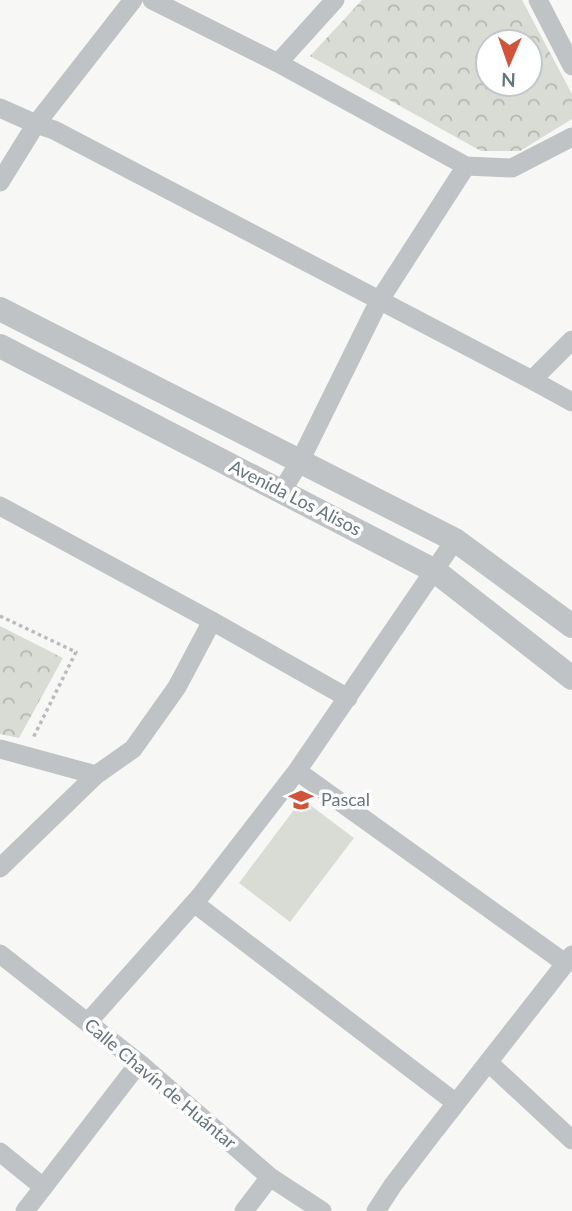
<svg xmlns="http://www.w3.org/2000/svg" width="572" height="1211" viewBox="0 0 572 1211" font-family="Lato,sans-serif">
<style>
.park{fill:url(#park-crowns);fill-rule:evenodd}
.pitch{fill:#d8dcd4}
.lines{fill:none;stroke-linecap:round;stroke-linejoin:round}
.path{stroke:#b9bcbe;stroke-width:3.5;stroke-dasharray:3.5 3.5;stroke-linecap:butt}
.minor{stroke:#bfc3c6;stroke-width:19}
.tertiary{stroke:#bfc3c6;stroke-width:24}
.labels{text-anchor:middle;stroke-width:7;stroke-linejoin:round;paint-order:stroke}
.street-label{font-size:18px;fill:#66747c;stroke:#fff}
.poi-label{font-size:18px;fill:#66747c;stroke:#fff;text-anchor:start}
</style>
<defs>
<pattern id="park-crowns" width="20" height="18" patternUnits="userSpaceOnUse" patternTransform="scale(1.75)"><rect width="20" height="18" fill="#d8dcd4"/><path d="M2 6a3 3 0 1 1 6 0M12 15a3 3 0 1 1 6 0" fill="none" stroke="#b3b7b1"/></pattern>
</defs>
<rect width="100%" height="100%" fill="#f7f7f5"/>
<path class="park" d="M362,0h160l50,94v25l-52,32h-39l-171,-95zM530,42v42h-42v-42z
M0,626l63,32 -44,80 -19,-4z"/>
<path class="pitch" d="M302,799l52,39 -64,84 -51,-39z"/>
<g class="lines">
<path class="path" d="M0,616l76,36 -43,86"/>
<path class="minor" d="M152,0l126,63 188,103
M538,0l34,66
M278,63l57,-63
M0,108l36,16 18,6 478,250 40,22
M0,182l36,-58 97,-124
M532,380l40,-40
M282,491l18,-30 79,-160 87,-135 46,2 60,-31
M0,506l212,115 136,77
M0,749l96,26
M297,771l268,192
M0,868l96,-93 37,-26 44,-62 35,-66
M194,903l262,200
M0,954l139,109 131,114 52,34
M88,1022l113,-127 96,-124 158,-231
M488,1062l84,78
M0,1152l43,35
M25,1211l114,-148
M244,1211l26,-34
M376,1211l17,-26 39,-51 140,-179"/>
<path class="tertiary" d="M0,309l455,231 117,86
M0,346l435,225 137,107"/>
</g>
<defs>
<g id="university-bare" transform="scale(1.89)"><path d="M0-5L7-2L0 1L-7-2ZM-4 1L0 2.5L4 1V4Q0 6-4 4Z" fill="#d0543c" stroke="#fff" stroke-width="2.5" paint-order="stroke"/></g>
</defs>
<g fill-rule="evenodd">
<use href="#university-bare" x="301" y="800"/>
</g>
<g class="labels">
<g class="street-label">
<text transform="translate(295 498) rotate(27)" y="6">Avenida Los Alisos</text>
<text transform="translate(160 1084) rotate(40)" y="6">Calle Chavín de Huántar</text>
</g>
<g class="poi-label">
<text x="321" y="806">Pascal</text>
</g>
</g>
<g transform="translate(509 63) rotate(182)"><circle r="33" fill="#ffffff" stroke="#c2c7cb" stroke-width="2"/>
<path d="M0-5L12 26L0 18L-12 26Z" fill="#d0543c"/>
<text y="-10" font-size="19" font-weight="bold" text-anchor="middle" fill="#66747c">N</text>
</g>
</svg>
